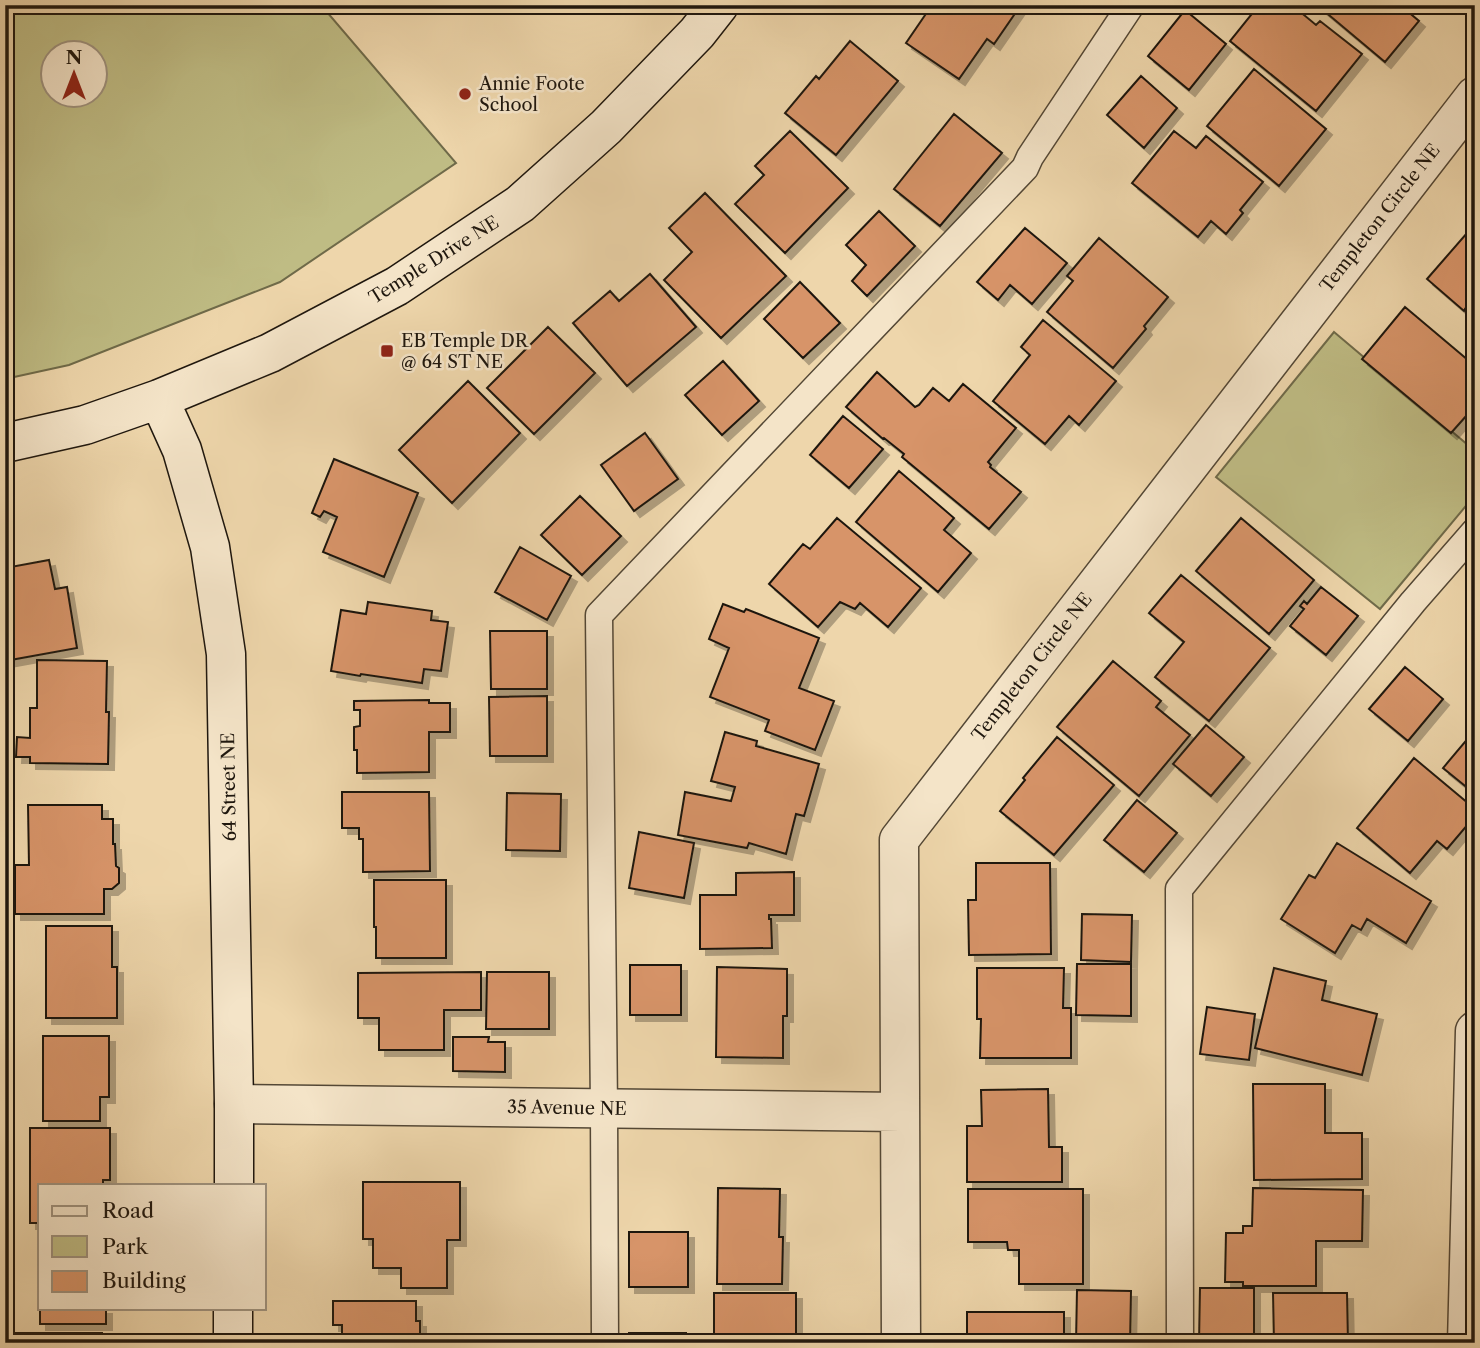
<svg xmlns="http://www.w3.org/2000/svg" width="1480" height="1348" viewBox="0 0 1480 1348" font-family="'Libre Caslon Text',serif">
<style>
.green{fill:#bfbc84;stroke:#6f6a49;stroke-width:2;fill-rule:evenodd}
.building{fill:#d79469;stroke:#1f170e;stroke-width:2;filter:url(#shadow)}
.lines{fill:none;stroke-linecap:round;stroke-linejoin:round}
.lane-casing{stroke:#534735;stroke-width:29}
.street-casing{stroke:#534735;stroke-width:41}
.secondary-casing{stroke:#1f170e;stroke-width:41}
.lane{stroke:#f4e4c8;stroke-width:26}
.street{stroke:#f4e4c8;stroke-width:38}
.secondary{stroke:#f4e4c8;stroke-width:38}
.poi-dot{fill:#8f2418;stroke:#f4e4c8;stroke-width:2.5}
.labels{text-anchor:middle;stroke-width:5;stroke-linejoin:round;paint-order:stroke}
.poi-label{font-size:18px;fill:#1f170e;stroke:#f4e4c8;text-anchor:start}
.street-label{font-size:18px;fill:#1f170e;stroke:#f4e4c8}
</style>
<defs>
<filter id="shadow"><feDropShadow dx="6" dy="6" stdDeviation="0" flood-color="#0004"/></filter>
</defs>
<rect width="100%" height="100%" fill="#eed6ab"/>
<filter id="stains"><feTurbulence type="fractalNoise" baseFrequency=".00286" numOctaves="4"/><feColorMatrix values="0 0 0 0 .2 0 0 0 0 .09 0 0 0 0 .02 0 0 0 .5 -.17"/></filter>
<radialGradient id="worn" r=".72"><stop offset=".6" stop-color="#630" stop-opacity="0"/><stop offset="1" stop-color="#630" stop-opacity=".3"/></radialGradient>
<path class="green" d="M5,5h316l135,158 -176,119 -211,83 -64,14zM52,52h42v42h-42z
M1334,332l141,119v44l-95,114 -164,-132z"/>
<path class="building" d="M932,5h89l-27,39 -7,-5 -28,40 -53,-36z
M1259,5h33l24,20 4,-4 42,33 -46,57 -86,-70z
M1317,5h83l19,16 -34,41z
M1185,10l41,34 -37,46 -41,-34z
M850,41l48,40 -62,74 -51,-42 31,-37 3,3z
M1254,69l72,60 -47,57 -72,-60z
M1141,76l36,32 -33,40 -37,-33z
M954,114l48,39 -62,73 -46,-37z
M790,131l58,57 -63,65 -50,-49 29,-29 -9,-9z
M1174,131l22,17 10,-12 57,46 -23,28 3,3 -17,21 -15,-13 -13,16 -66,-54z
M705,193l81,83 -65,62 -57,-58 28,-28 -23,-24z
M879,211l36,35 -48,50 -15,-15 14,-16 -20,-20z
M1474,225l1,1v91l-10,-8 -1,2 -37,-32z
M1025,228l42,35 -35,41 -22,-19 -12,15 -21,-18z
M1099,238l69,59 -24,29 2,3 -33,39 -66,-56 26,-31 -6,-5z
M650,274l46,53 -69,59 -54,-63 37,-32 9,10z
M800,282l40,41 -37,35 -39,-39z
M1405,307l70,59v40l-24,27 -89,-74z
M1043,320l73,61 -37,44 -10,-9 -24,28 -52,-43 37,-46 -9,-8z
M548,327l47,46 -61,61 -47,-46z
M723,361l36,40 -37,34 -37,-40z
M877,372l38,35 4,-2 14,-17 16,13 14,-17 53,44 -28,34 3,3 -1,2 31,25 -32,37 -87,-72 2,-3 -20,-16 -1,1 -37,-32z
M468,381l52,52 -68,70 -53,-53z
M843,416l40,33 -34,39 -39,-33z
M645,433l33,46 -44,32 -33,-46z
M334,459l84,34 -34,84 -61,-25 14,-35 -13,-6 -4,6 -8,-4z
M899,471l55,47 -10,12 27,23 -33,39 -82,-70z
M580,496l41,40 -39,39 -41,-40z
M837,518l84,70 -33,39 -28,-24 -5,6 -15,-7 -22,25 -49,-43 34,-40 7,5z
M1241,518l73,62 -45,54 -73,-63z
M520,547l51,29 -24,44 -52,-28z
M49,560l6,29 12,-2 10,61 -72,13v-93z
M1181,575l89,73 -61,73 -54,-44 29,-35 -35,-29z
M1321,587l37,29 -32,39 -36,-29 14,-17 -4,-3 4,-5 3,3z
M368,602l64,9 -1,9 17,2 -7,49 -17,-2 -2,14 -61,-9 -1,2 -29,-5 10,-61 25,4z
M723,604l21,8 2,-3 73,29 -20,50 35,13 -19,49 -50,-19 4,-11 -59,-23 19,-49 -20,-9z
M490,631h57v58h-56z
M37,660l70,1 -1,51h3l-1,52 -78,-1v-6h-14l1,-20 13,1v-30h7z
M1113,661l48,40 -5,6 34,28 -51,61 -82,-69z
M1405,667l38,32 -35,42 -39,-32z
M547,696v60h-57l-1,-59z
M429,700v3h21v29h-21v40l-72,1v-23h-3v-23l6,-1v-16h-6v-9z
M1206,725l38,32 -33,39 -38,-32z
M1475,730v64l-32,-26z
M725,732l32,9 -1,5 63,18 -15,52 -8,-2 -10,40 -37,-11 -2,5 -69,-13 7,-43 46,9 4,-14 -24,-6z
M1057,737l57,48 -60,70 -54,-44 25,-31 -2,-2z
M1414,758l61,51v7l-28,33 -10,-8 -27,32 -53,-45z
M342,792h87l1,79 -67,1v-33h-4v-11h-17z
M507,793l54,1 -1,57 -54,-1z
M1137,800l40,33 -33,39 -40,-32z
M28,805h74v14h11v25h2l1,22 3,2v15l-7,6h-8v25h-89v-49h14z
M639,832l55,11 -10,55 -55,-10z
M1337,843l94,58 -25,42 -39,-24 -6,11 -9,-5 -17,28 -54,-34 28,-44 6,3z
M976,863h74l1,91 -82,1 -1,-55h8z
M794,872v43h-25v4h2l1,29 -72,1v-54h36v-22z
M374,880h72v78h-70v-31h-2z
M1082,914l50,1 -1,47 -50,-2z
M46,926h66v41h5v51h-71z
M1077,964h54v52l-55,-1z
M630,965h51v50h-51z
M717,967l70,2v47h-4v42l-67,-1z
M977,968h87l-1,40h8v50h-91l1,-39h-4z
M1274,968l52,13 -4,19 55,14 -15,61 -107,-27z
M481,972v38h-37v40h-65v-32h-21v-45z
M487,972h62v57h-63z
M1207,1007l48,7 -6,46 -49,-6z
M43,1036h66v61h-9v24h-57z
M453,1037h36l-1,5h17v30l-52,-1z
M1253,1084h72v49h37v46l-108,1z
M1048,1089l1,58h13v35h-95v-56h15l-1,-36z
M30,1128h80v52h-7v5h-63v38h-10z
M363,1182h97v58h-13v48h-46v-20h-28v-29h-10z
M718,1188l62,1 -1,48h4l-1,47h-65z
M1253,1188l110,2 -1,51h-46v45h-73v-4h-18l1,-49h17v-7h9z
M968,1189h115v95h-64v-34h-11l-1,-8h-39z
M629,1232h59v55h-59z
M40,1233v75h66v16h-66z
M1200,1288h54v55h-55z
M1077,1290l54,1 -1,52h-54z
M714,1293h82v50h-82z
M1273,1293h74l1,50h-74z
M333,1301h83v20h4v22h-78v-18h-9z
M967,1312h97v31h-97z
M15,1333h87v10h-87z
M629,1333h57v10h-57z"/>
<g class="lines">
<g class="lane-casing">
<path id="lane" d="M605,1343l-1,-234 -5,-494 426,-447 5,-11 101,-152
M1180,1343l-1,-454 234,-287 62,-71"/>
</g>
<g class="street-casing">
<path id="street" d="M234,1104l666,8
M901,1343l-2,-503 576,-744
M1467,1343l8,-312"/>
</g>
<g class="secondary-casing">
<path id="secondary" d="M159,399l23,51 28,97 16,107 8,450v81
M5,443l80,-18 74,-26 111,-46 127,-67 123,-82 86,-77 91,-94 22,-28
M233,1343v-35"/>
</g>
<use href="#lane" class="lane"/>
<use href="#street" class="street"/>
<use href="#secondary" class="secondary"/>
</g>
<g class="poi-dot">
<circle cx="465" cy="94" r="7"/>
<rect x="380" y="344" width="14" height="14" rx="3.5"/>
</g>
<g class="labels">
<g class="poi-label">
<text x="479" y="90">Annie Foote<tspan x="479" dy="21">School</tspan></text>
<text x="401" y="347">EB Temple DR<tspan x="401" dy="21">@ 64 ST NE</tspan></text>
</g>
<g class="street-label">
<text transform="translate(1380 218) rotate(-52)" y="6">Templeton Circle NE</text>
<text transform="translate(434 260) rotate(-32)" y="6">Temple Drive NE</text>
<text transform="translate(1032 667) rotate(-52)" y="6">Templeton Circle NE</text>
<text transform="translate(229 787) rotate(-91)" y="6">64 Street NE</text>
<text transform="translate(567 1108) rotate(1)" y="6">35 Avenue NE</text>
</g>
</g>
<rect width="1480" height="1348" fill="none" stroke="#eed6ab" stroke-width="28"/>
<rect x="7" y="7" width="1466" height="1334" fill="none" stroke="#1f170e" stroke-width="3.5"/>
<rect x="14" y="14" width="1452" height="1320" fill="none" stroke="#1f170e" stroke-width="2"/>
<rect x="38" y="1184" width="228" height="126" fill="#f4e4c8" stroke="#9f927e" stroke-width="2"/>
<rect x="52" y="1206" width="35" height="10" fill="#f4e4c8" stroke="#9f927e" stroke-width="2"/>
<text x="102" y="1218" font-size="21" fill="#1f170e">Road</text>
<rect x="52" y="1236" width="35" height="21" fill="#bfbc84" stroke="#9f927e" stroke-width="2"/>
<text x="102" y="1254" font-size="21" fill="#1f170e">Park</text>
<rect x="52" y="1271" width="35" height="21" fill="#d79469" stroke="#9f927e" stroke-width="2"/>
<text x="102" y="1288" font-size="21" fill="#1f170e">Building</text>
<g transform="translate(74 74)"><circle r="33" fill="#f4e4c8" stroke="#9f927e" stroke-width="2"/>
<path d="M0-5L12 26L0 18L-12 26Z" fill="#8f2418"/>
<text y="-10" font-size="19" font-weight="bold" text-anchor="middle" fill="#1f170e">N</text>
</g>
<rect width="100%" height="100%" filter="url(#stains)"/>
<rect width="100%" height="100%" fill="url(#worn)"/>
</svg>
